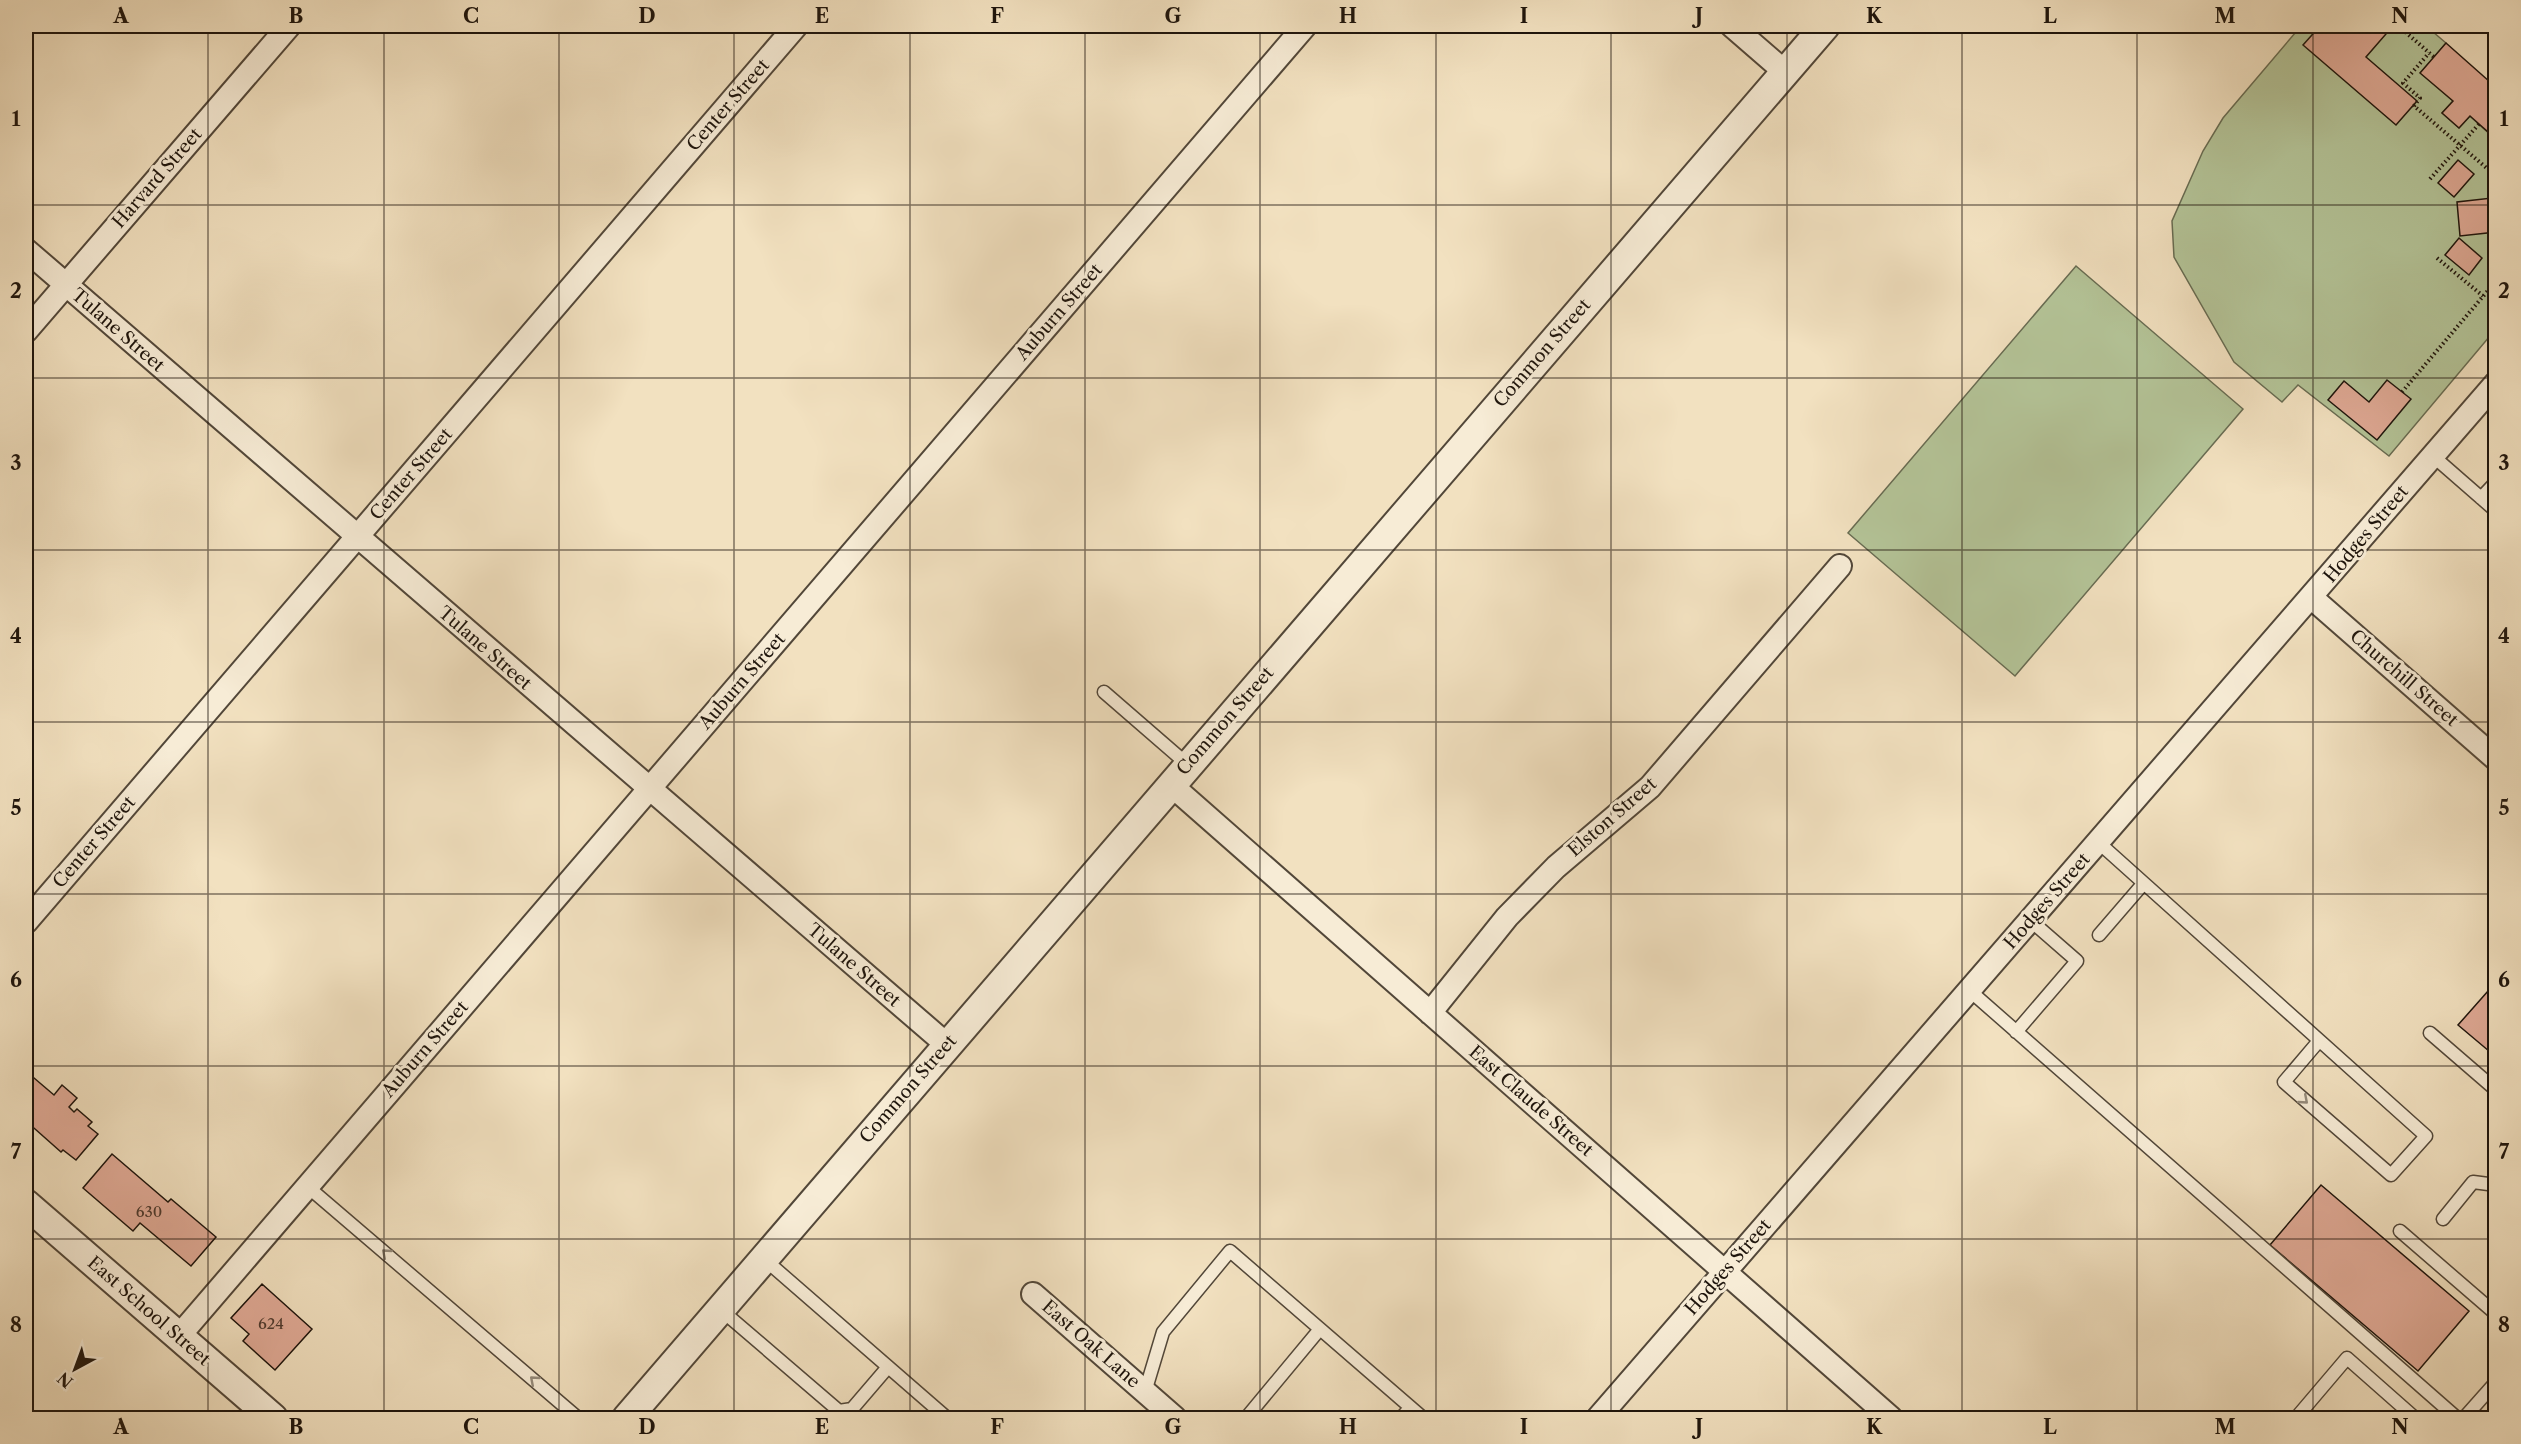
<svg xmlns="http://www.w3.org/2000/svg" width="2521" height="1444" viewBox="0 0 2521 1444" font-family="'Libre Caslon Text',serif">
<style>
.green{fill:#b4c498;stroke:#686c52;stroke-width:1.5}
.building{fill:#e0aa96;stroke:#1d140c;stroke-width:1.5}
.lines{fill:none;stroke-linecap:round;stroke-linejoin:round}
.service-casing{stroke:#524739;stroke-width:15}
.minor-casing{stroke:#524739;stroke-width:26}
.tertiary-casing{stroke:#524739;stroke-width:32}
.path{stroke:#1d140c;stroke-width:4;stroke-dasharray:1.5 3;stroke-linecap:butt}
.service{stroke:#f7ecd6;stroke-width:12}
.minor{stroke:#f7ecd6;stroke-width:22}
.tertiary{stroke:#f7ecd6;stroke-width:28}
.oneway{stroke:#958b7b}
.grid{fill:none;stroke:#1d140c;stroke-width:1.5;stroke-opacity:0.55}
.labels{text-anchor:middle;stroke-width:6;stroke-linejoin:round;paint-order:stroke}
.number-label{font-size:15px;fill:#4e3a2e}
.street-label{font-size:18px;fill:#1d140c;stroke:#f7ecd6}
.neatline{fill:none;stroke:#1d140c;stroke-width:2}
.grid-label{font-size:20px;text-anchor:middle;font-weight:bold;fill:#1d140c}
</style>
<rect width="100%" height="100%" fill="#f2e1c0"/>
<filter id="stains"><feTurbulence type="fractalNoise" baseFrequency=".00333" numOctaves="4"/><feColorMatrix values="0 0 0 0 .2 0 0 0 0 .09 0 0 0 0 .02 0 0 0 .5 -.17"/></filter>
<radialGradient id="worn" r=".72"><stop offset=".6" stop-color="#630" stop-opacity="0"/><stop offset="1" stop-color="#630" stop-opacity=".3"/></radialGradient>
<path class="green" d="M2301,26h125l20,17 -25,30 32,28 -11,12 17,15 11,-12 25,23v191l-106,126 -91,-71 -16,17 -48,-40 -60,-105 -2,-36 31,-70 20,-33z
M2076,266l167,143 -228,267 -167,-143z"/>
<path class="building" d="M2320,26h85l-6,7 -7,-6 -26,30 51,44 -21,24 -93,-80z
M2446,43l44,39 6,-7v64l-26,-23 -11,12 -17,-15 11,-12 -33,-28z
M2458,160l16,14 -20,23 -16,-14z
M2492,198l4,34 -36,4 -3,-34z
M2459,238l23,20 -13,17 -24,-20z
M2387,380l24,19 -34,41 -49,-40 16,-19 25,21z
M2496,982v75l-38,-32z
M27,1072l27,23 8,-10 15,13 -8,9 5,5 3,-3 15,13 -4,4 10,8 -22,26 -13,-10 -2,2 -35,-31z
M112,1154l56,48 3,-3 45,38 -25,29 -51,-43 -7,8 -50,-43z
M2321,1185l148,126 -51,60 -148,-126z
M262,1284l50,45 -37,41 -32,-29 6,-7 -18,-16z"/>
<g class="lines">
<g class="service-casing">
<path id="service" d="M2433,456l63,55
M2481,498l15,-16
M1104,692l83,72
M2098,842l328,294 -35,39 -107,-93 34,-40
M2099,935l44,-51
M1969,990l488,428
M2016,1032l61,-71 -47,-41
M2430,1033l66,57
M308,1187l270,231
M2443,1219l30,-37 23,3
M2400,1231l96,83
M763,1258l184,160
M720,1309l119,102 13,-2 36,-42
M1145,1392l18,-60 67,-81 193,167
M1246,1418l74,-89
M1401,1418l9,-10
M2296,1418l51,-60 68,60
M2464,1418l32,-36"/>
</g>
<g class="minor-casing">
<path id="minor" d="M1732,26l53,46
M26,250l920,794
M26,331l263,-305
M2312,598l184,161
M1170,784l721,634
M26,922l770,-896
M1430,1013l77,-96 49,-50 94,-80 190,-221
M1033,1294l142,124
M179,1336l1126,-1310
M1598,1418l898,-1035"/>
</g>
<g class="tertiary-casing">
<path id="tertiary" d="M26,1204l247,214
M627,1418l1198,-1392"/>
</g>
<path class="path" d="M2402,29l32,28
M2413,105l83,71
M2414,106l6,-8 -17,-15 26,-30
M2430,179l49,-55
M2437,258l46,38
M2402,392l94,-111"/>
<use href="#service" class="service"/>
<use href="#minor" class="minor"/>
<use href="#tertiary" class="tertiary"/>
</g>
<defs><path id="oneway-chevron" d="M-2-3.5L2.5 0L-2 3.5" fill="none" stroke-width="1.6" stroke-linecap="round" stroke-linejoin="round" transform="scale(1.5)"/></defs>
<g class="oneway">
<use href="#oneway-chevron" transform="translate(2304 1100) rotate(41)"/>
<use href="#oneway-chevron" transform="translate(386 1253) rotate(-139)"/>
<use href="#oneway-chevron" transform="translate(534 1380) rotate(-139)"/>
</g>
<path class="grid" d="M208,26v1392M384,26v1392M559,26v1392M734,26v1392M910,26v1392M1085,26v1392M1260,26v1392M1436,26v1392M1611,26v1392M1787,26v1392M1962,26v1392M2137,26v1392M2313,26v1392M26,205h2470M26,378h2470M26,550h2470M26,722h2470M26,894h2470M26,1066h2470M26,1239h2470"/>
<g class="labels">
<g class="number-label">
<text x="149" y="1217">630</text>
<text x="271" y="1329">624</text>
</g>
<g class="street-label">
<text transform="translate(728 105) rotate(-49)" y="6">Center Street</text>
<text transform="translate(157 178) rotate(-49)" y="6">Harvard Street</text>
<text transform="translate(1059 312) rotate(-49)" y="6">Auburn Street</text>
<text transform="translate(118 330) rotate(41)" y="6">Tulane Street</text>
<text transform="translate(1542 353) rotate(-49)" y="6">Common Street</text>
<text transform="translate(411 474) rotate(-49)" y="6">Center Street</text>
<text transform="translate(2366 534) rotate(-50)" y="6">Hodges Street</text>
<text transform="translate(485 648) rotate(41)" y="6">Tulane Street</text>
<text transform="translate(2404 678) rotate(41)" y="6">Churchill Street</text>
<text transform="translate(742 681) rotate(-49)" y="6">Auburn Street</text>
<text transform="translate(1225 721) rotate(-49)" y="6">Common Street</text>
<text transform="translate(1612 817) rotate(-41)" y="6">Elston Street</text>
<text transform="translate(94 842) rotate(-49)" y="6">Center Street</text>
<text transform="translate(2047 901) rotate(-49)" y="6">Hodges Street</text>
<text transform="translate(854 965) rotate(41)" y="6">Tulane Street</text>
<text transform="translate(425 1049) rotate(-49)" y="6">Auburn Street</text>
<text transform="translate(908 1089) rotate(-49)" y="6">Common Street</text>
<text transform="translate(1531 1101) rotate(41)" y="6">East Claude Street</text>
<text transform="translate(1728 1267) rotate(-49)" y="6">Hodges Street</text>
<text transform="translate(149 1311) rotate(41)" y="6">East School Street</text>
<text transform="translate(1091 1344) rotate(41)" y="6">East Oak Lane</text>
</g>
</g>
<rect width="2521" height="1444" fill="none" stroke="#f2e1c0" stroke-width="66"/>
<g transform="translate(75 1369) rotate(221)" stroke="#f7ecd6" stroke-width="4.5" paint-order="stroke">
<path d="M0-4.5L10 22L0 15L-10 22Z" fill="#1d140c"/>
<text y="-9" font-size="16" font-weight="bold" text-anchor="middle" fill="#1d140c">N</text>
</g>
<rect x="33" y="33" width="2455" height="1378" class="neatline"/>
<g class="grid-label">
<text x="121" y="23">A</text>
<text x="296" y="23">B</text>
<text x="471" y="23">C</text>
<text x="647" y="23">D</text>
<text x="822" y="23">E</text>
<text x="997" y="23">F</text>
<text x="1173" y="23">G</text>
<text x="1348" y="23">H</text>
<text x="1524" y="23">I</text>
<text x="1699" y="23">J</text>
<text x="1874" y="23">K</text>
<text x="2050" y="23">L</text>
<text x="2225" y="23">M</text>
<text x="2400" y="23">N</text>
<text x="16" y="126">1</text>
<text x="2504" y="126">1</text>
<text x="16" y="298">2</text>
<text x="2504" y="298">2</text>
<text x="16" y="470">3</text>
<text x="2504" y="470">3</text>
<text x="16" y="643">4</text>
<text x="2504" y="643">4</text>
<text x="16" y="815">5</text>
<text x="2504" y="815">5</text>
<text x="16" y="987">6</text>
<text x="2504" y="987">6</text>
<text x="16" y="1159">7</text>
<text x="2504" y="1159">7</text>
<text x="16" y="1332">8</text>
<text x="2504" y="1332">8</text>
<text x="121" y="1434">A</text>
<text x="296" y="1434">B</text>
<text x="471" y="1434">C</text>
<text x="647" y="1434">D</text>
<text x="822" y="1434">E</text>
<text x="997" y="1434">F</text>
<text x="1173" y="1434">G</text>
<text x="1348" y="1434">H</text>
<text x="1524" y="1434">I</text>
<text x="1699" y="1434">J</text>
<text x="1874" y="1434">K</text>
<text x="2050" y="1434">L</text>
<text x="2225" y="1434">M</text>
<text x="2400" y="1434">N</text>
</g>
<rect width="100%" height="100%" filter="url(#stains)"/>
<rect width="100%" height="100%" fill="url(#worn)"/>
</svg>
